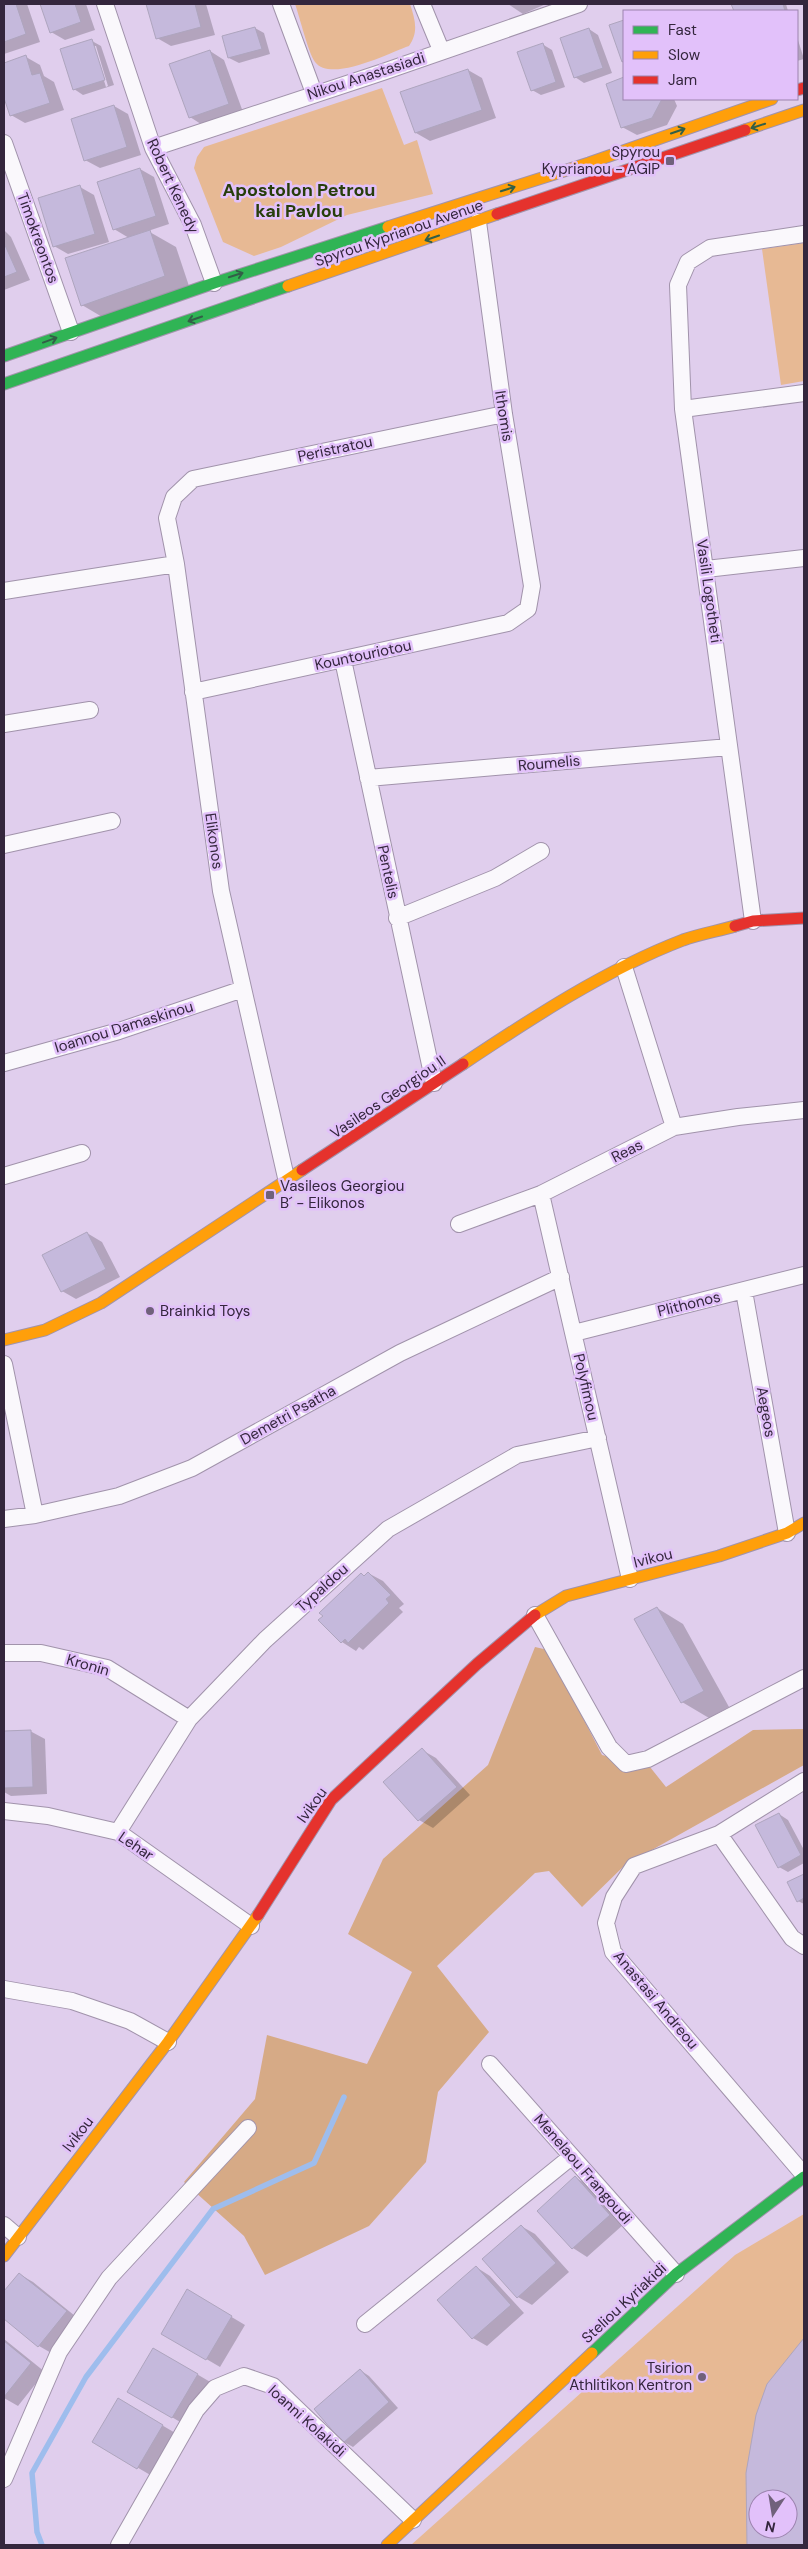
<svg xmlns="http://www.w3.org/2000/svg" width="808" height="2549" viewBox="0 0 808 2549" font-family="'DM Sans',sans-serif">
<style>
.green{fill:#e7b994;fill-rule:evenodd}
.forest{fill:#d6aa86}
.shadow{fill:#0003;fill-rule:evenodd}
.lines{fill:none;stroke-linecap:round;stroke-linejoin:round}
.stream{stroke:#9ebded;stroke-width:5.5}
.building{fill:#c5b9dc;stroke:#aea5be;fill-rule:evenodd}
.street-casing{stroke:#a193ab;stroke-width:18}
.fast-casing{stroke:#a193ab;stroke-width:13}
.slow-casing{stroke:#a193ab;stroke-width:13}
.jam-casing{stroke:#a193ab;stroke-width:13}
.street{stroke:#faf8fc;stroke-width:16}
.fast{stroke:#30b455;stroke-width:11}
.slow{stroke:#ff9f0a;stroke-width:11}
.jam{stroke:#e5322d;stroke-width:11}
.oneway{stroke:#325f47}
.poi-dot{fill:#70617b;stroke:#e2c1fa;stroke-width:2}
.labels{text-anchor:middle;stroke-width:5;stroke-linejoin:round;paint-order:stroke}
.street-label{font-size:15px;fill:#34263d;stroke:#e2c1fa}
.poi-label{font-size:15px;fill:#34263d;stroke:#e2c1fa;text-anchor:end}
.quarter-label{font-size:18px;font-weight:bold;fill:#273e0b;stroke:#e2c1fa}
</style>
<rect width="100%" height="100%" fill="#e0ceed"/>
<path class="green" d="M295,4h115c5,15 9,28 -1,42 -20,7 -78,37 -94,16 -7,-10 -15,-44 -20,-58z
M382,88l22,57 13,-5 16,54 -86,21 -66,32 -27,9 -31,-14 -29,-74 3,-11 7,-10z
M804,243v138l-23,4 -19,-136z
M804,2214v331h-393l324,-290zM758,2499h30v30h-30z"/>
<path class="forest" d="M535,1647l13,3 54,105 48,12 16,20 87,-57 51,-1v36l-179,100 -43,42 -33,-36 -14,2 -98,93 52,66 -51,60 -12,70 -57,64 -104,49 -21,-39 -60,-54 71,-83 12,-64 100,29 45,-92 -64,-38 35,-75 105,-94z"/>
<path class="shadow" d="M4,4h23l13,38 -36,12z
M41,4h45l9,26 -30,10 -14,-8z
M148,4h58l9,31 -44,11 -14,-8z
M508,4h38l-23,10z
M733,4h53l2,7h-53z
M255,28l9,5 6,21 -31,9 -10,-5z
M589,29l9,6 14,38 -28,10 -9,-6z
M797,37l7,22 -7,2z
M92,41l9,5 13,39 -31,10 -9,-6zM93,46h3l12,40 -2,1z
M542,44l10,6 13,37 -24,8 -9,-5z
M210,51l14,9 19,52 -39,14 -14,-9z
M26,57l14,8 4,11 10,6 10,28 -39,13 -14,-8 -7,-21v-30z
M468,70l14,8 14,40 -66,23 -14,-8z
M624,79v20h50l3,7 -10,19 -30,10 -15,-8 -15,-43z
M114,106l14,8 13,41 -41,13 -15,-8z
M140,169l14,8 15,47 -21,7 28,16 15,45 -82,29 -27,-16 47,-67 -15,-9z
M80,187l14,8 15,47 -41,12 -14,-8z
M4,230l7,7 19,43 -26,10z
M87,1233l15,9 18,35 -44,22 -14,-8z
M368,1573l15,8 21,23 -5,4 4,4 -40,38 -4,-3 -3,4 -14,-9 23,-65z
M657,1608l26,16 46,83 -20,11 -27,-16 -46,-82z
M30,1731l15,8 2,55 -36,2 -7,-4v-60z
M422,1750l14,8 34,37 -37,33 -14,-8 -34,-37z
M779,1814l9,6 16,30v13l-16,9 -9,-5z
M804,1875v29l-6,-3 -9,-18z
M576,2178l14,8 34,38 -37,33 -14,-9 -34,-37z
M521,2226l14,8 34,38 -37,33 -14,-8 -34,-38z
M476,2267l14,9 34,37 -37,33 -14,-8z
M19,2274l14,8 47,38 -27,34 -14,-8 -35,-29v-24z
M188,2291l57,34 -25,42 -58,-34z
M4,2339l41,33 -27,34 -14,-8z
M804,2340v205h-56l-1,-7 21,-154zM758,2499h30v30h-30z
M154,2349l58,34 -25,43 -58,-34z
M360,2370l9,6 29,32 -45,39 -9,-5z
M119,2400l58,34 -25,42 -58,-34z"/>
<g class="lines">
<path class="stream" d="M42,2545l-5,-13 -5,-59 54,-96 127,-168 101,-46 30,-66"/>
</g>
<path class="building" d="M4,4h12l10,30 -22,8z
M40,4h35l6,18 -31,11z
M146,4h49l6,23 -45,12z
M731,4h52l2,7h-51z
M624,20v41l-2,1 -13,-37z
M255,27l7,22 -34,9 -6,-22z
M589,28l14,40 -29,10 -14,-40z
M92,39l13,41 -32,10 -13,-41z
M543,43l13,39 -25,9 -14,-39z
M210,50l19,54 -40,14 -20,-54z
M26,55l6,20 8,-2 10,30 -40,13 -6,-18v-35z
M468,69l14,41 -67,23 -15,-41z
M624,77v22h38l-10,19 -31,10 -15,-44z
M114,105l13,42 -43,14 -13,-42z
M140,168l16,48 -43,14 -16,-48z
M80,185l15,49 -42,13 -15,-49z
M150,230l15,46 -84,30 -16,-48z
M4,243l13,29 -13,5z
M87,1232l19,37 -45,23 -19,-37z
M368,1572l23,23 -5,4 3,4 -41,40 -3,-4 -4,4 -23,-23 5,-4 -4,-3 42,-40 3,3z
M657,1607l47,84 -23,12 -47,-84z
M31,1730l2,57 -29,1v-57z
M422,1748l35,39 -39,34 -35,-39z
M779,1813l22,42 -23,13 -23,-43z
M804,1874v24l-7,4 -10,-20z
M575,2176l35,39 -38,34 -35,-38z
M521,2225l35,38 -39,35 -35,-39z
M476,2266l35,39 -39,34 -35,-39z
M19,2273l48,38 -29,36 -34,-28v-28z
M187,2289l45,27 -26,44 -45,-26z
M804,2338v207h-57l-1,-72 10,-58 11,-31zM758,2499h30v30h-30z
M4,2341l27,22 -27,34z
M153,2348l45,26 -26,44 -45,-26z
M360,2369l29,33 -46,41 -29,-34z
M118,2398l45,27 -26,44 -45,-27z"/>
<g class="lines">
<g class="street-casing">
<path id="street" d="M105,4l48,144 40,77 21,58
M281,4l33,89
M422,4l19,46
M4,143l67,189
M153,148l230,-76 196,-68
M683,409l121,-16
M706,569l98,-11
M4,591l172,-27
M343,660l91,423
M193,692l315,-69 20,-14 4,-23 -28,-172 -26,-192
M4,724l86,-14
M368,778l361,-31
M4,845l108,-24
M397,918l98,-40 46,-27
M753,921l-70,-512 -5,-124 10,-23 22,-14 94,-14
M624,967l50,160
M4,1063l115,-32 124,-42
M4,1176l78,-23
M287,1182l-66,-291 -45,-327 -9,-46 7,-21 19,-18 311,-65
M541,1194l89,385
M459,1224l82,-30 133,-67 64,-10 66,-7
M744,1291l43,242
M574,1333l230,-58
M4,1364l31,151
M4,1519l31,-4 84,-19 73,-28 208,-115 161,-76
M535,1615l74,132 17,17 22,-5 156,-81
M4,1653h37l66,15 82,51
M804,1781l-85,53 -85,32 -20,31 -8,26 7,29 191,223
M4,1811l44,5 70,16 133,94
M118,1832l71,-113 76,-79 123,-111 129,-74 81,-17
M719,1834l73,104 12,8
M4,1989l68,12 58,20 38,21
M490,2064l186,210
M4,2225l14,12
M365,2324l206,-167
M4,2479l55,-127 50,-74 139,-150
M119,2545l77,-135 19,-22 29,-12 29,10 140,134"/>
</g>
<g class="fast-casing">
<path id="fast" d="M4,356l210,-73 174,-56
M4,384l284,-98
M592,2353l84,-79 128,-97"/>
</g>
<g class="slow-casing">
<path id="slow" d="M745,130l59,-20
M388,227l201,-64 183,-64
M288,286l209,-72
M463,1064c69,-46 142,-94 220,-124 17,-6 35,-9 52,-14
M4,1340l41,-10 56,-27 201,-133
M535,1615l31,-19 153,-40 68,-23 17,-10
M4,2256l164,-214 90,-127
M387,2545l205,-192"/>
</g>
<g class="jam-casing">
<path id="jam" d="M797,90l7,-2
M497,214l248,-84
M735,926l18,-5 51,-3
M302,1170l161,-106
M258,1915l73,-115 146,-136 58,-49"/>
</g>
<use href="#street" class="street"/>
<use href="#fast" class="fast"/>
<use href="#slow" class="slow"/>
<use href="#jam" class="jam"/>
</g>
<defs><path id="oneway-shaft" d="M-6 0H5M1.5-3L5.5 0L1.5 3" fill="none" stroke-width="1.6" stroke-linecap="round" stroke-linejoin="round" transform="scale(1.25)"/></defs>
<g class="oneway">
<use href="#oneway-shaft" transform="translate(758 126) rotate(162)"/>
<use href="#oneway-shaft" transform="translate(678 131) rotate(-19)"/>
<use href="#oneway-shaft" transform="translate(508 189) rotate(-18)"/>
<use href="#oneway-shaft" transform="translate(432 238) rotate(161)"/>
<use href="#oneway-shaft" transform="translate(236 275) rotate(-18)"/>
<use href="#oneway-shaft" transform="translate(195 319) rotate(161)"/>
<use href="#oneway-shaft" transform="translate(50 340) rotate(-20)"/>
</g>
<g class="poi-dot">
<rect x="665" y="156" width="10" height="10" rx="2.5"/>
<rect x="265" y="1190" width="10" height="10" rx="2.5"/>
<circle cx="150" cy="1311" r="5"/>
<circle cx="702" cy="2377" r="5"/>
</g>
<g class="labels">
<g class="street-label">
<text transform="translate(366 76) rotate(-18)" y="5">Nikou Anastasiadi</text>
<text transform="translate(173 186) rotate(65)" y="5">Robert Kenedy</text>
<text transform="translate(399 233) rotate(-19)" y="5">Spyrou Kyprianou Avenue</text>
<text transform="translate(38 238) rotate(70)" y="5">Timokreontos</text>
<text transform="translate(504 416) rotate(81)" y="5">Ithomis</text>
<text transform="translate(335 449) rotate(-12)" y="5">Peristratou</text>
<text transform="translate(709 591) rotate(82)" y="5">Vasili Logotheti</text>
<text transform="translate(363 655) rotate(-12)" y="5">Kountouriotou</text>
<text transform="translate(549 763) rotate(-5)" y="5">Roumelis</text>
<text transform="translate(214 841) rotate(82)" y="5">Elikonos</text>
<text transform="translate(388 872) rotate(78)" y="5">Pentelis</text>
<text transform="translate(124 1027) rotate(-17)" y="5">Ioannou Damaskinou</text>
<text transform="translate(388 1097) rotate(-34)" y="5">Vasileos Georgiou II</text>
<text transform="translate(627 1151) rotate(-27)" y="5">Reas</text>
<text transform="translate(689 1304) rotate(-14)" y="5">Plithonos</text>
<text transform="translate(586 1387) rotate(77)" y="5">Polyfimou</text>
<text transform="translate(766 1412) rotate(80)" y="5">Aegeos</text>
<text transform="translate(288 1415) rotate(-29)" y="5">Demetri Psatha</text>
<text transform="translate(653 1558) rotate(-14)" y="5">Ivikou</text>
<text transform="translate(322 1588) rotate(-42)" y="5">Typaldou</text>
<text transform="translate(88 1665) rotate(16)" y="5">Kronin</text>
<text transform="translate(312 1805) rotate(-54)" y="5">Ivikou</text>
<text transform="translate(136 1846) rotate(34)" y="5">Lehar</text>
<text transform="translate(656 2000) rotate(50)" y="5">Anastasi Andreou</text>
<text transform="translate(78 2134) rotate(-52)" y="5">Ivikou</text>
<text transform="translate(583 2169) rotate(49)" y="5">Menelaou Frangoudi</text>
<text transform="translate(624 2303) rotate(-43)" y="5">Steliou Kyriakidi</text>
<text transform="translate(307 2421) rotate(42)" y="5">Ioanni Kolakidi</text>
</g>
<g class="poi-label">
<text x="660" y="157">Spyrou<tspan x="660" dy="17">Kyprianou - AGIP</tspan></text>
<text x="280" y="1191" text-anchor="start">Vasileos Georgiou<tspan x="280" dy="17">B´ - Elikonos</tspan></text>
<text x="160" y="1316" text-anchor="start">Brainkid Toys</text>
<text x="692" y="2373">Tsirion<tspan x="692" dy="17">Athlitikon Kentron</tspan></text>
</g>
<g class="quarter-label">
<text x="299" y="196">Apostolon Petrou<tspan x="299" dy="21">kai Pavlou</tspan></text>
</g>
</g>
<rect width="808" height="2549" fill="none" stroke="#34263d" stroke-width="10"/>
<rect x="623" y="10" width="175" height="90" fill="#e2c1fa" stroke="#9c83ae"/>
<rect x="633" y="26" width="25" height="8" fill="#30b455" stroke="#9c83ae"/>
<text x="668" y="35" font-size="15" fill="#34263d">Fast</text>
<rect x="633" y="51" width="25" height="8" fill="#ff9f0a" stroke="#9c83ae"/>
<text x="668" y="60" font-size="15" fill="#34263d">Slow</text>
<rect x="633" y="76" width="25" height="8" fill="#e5322d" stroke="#9c83ae"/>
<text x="668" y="85" font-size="15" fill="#34263d">Jam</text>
<g transform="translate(773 2514) rotate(192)"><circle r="24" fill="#e2c1fa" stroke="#9c83ae"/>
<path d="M0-4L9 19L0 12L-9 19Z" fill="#70617b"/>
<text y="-8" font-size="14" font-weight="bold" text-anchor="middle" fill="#34263d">N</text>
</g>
</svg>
